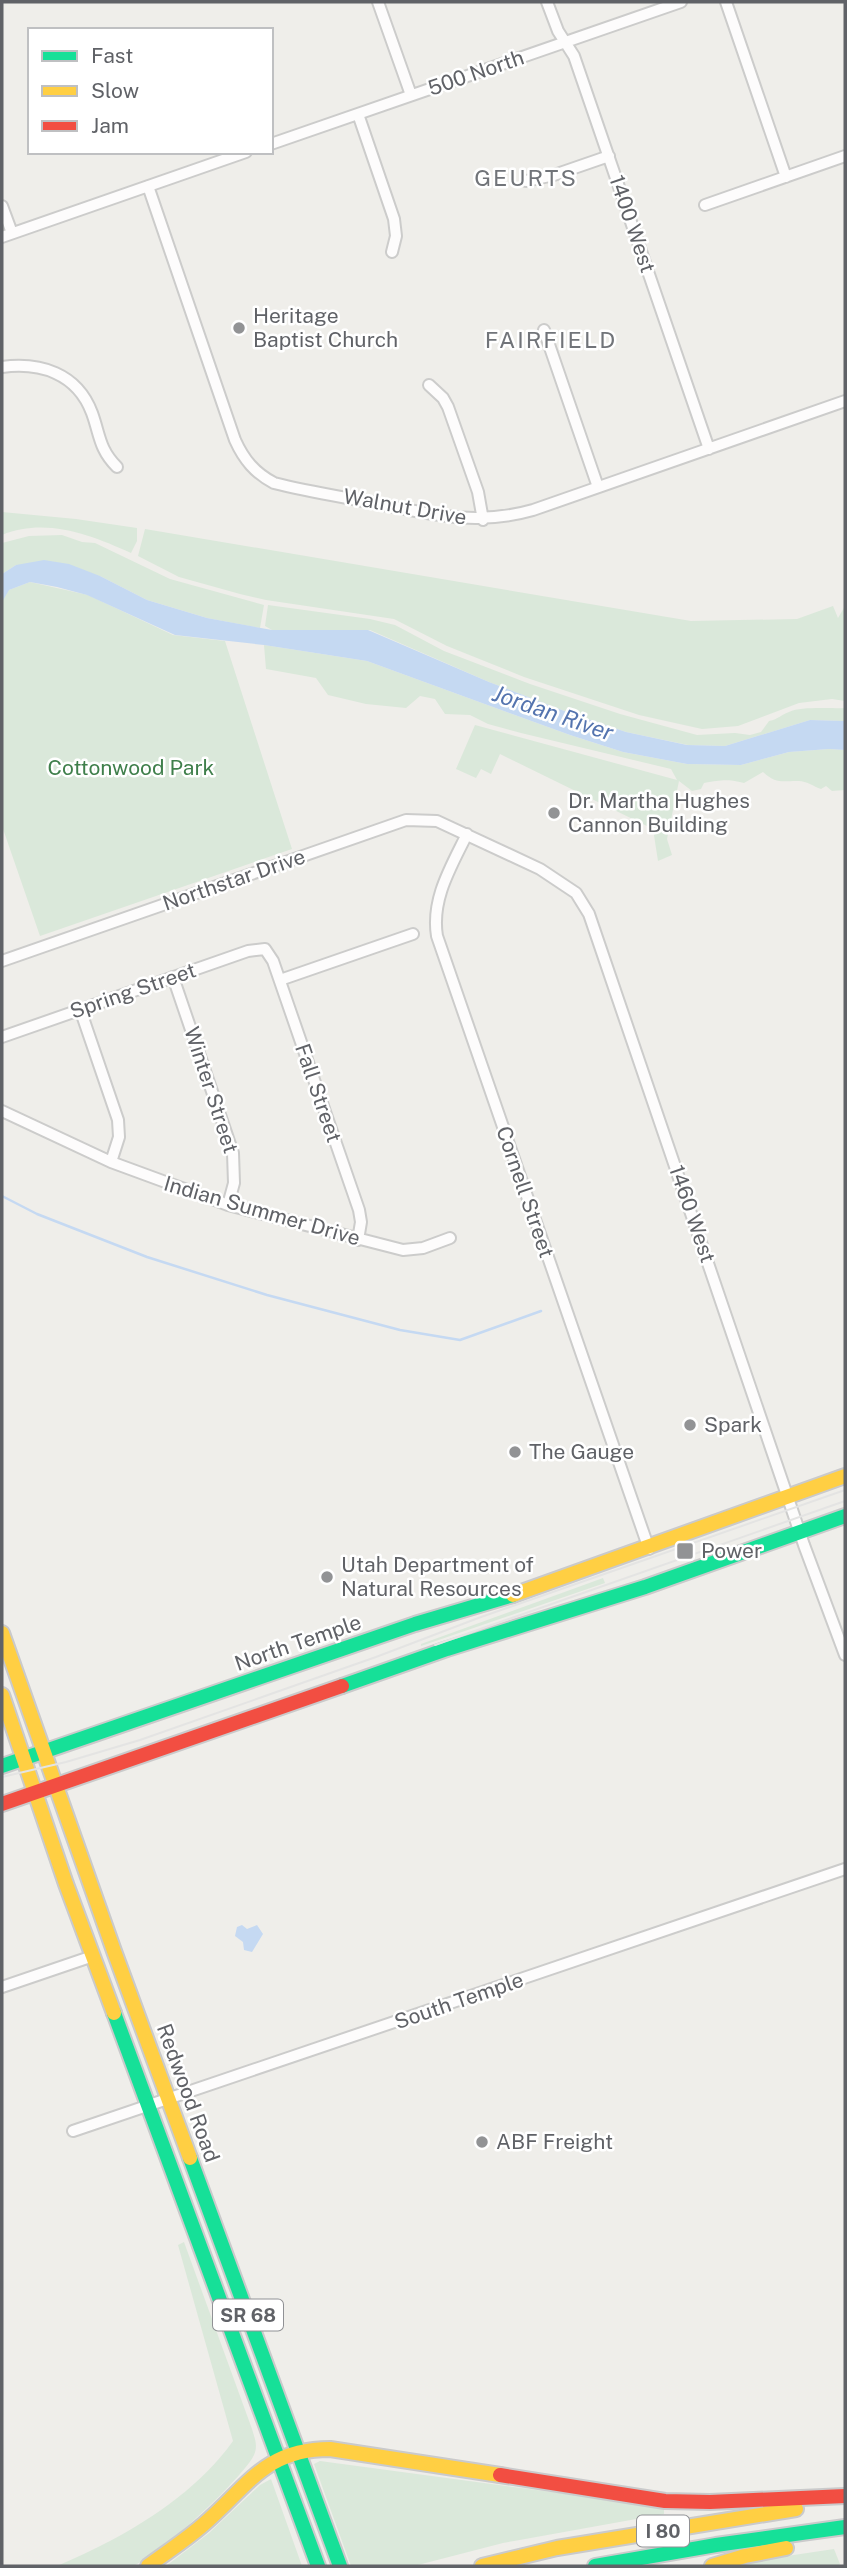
<svg xmlns="http://www.w3.org/2000/svg" width="847" height="2568" viewBox="0 0 847 2568" font-family="'Public Sans',sans-serif">
<style>
.green{fill:#dae8da}
.water{fill:#c5d9f2}
.lines{fill:none;stroke-linecap:round;stroke-linejoin:round}
.stream{stroke:#c5d9f2;stroke-width:2.5}
.street-casing{stroke:#cccccb;stroke-width:14}
.fast-casing{stroke:#cacacb;stroke-width:18}
.slow-casing{stroke:#cacacb;stroke-width:18}
.jam-casing{stroke:#cacacb;stroke-width:18}
.street{stroke:#fdfcfc;stroke-width:10}
.fast{stroke:#16e098;stroke-width:14}
.slow{stroke:#ffcf43;stroke-width:14}
.jam{stroke:#f24e42;stroke-width:14}
.tram{stroke:#e4e4e3;stroke-width:2}
.rail-casing{stroke:#e4e4e3;stroke-width:5}
.rail{stroke:#fff;stroke-width:2.5;stroke-dasharray:8;stroke-linecap:butt}
.poi-dot{fill:#929395;stroke:#fff;stroke-width:2.5}
.labels{text-anchor:middle;stroke-width:5;stroke-linejoin:round;paint-order:stroke}
.shield{fill:#fff;stroke:#909195;stroke-width:2}
.shield-label{font-size:19px;font-weight:bold;fill:#606267}
.street-label{font-size:21px;fill:#606267;stroke:#fff}
.poi-label{font-size:21px;fill:#606267;stroke:#fff;text-anchor:start}
.park-label{font-size:21px;fill:#3f7f4b;stroke:#fff}
.neighbourhood-label{font-size:23px;letter-spacing:2px;fill:#717479;stroke:#fff}
.water-label{font-size:23px;font-style:italic;fill:#5474af;stroke:#fff}
</style>
<rect width="100%" height="100%" fill="#efeeea"/>
<path class="green" d="M2,512l74,7 61,9v13l-6,12c-40,-18 -85,-36 -129,-18z
M145,529l546,92 106,-2 36,-13 5,12 7,-12v95l-13,-2 -33,4 -61,23 -36,3 -63,-14 -115,-38 -77,-31 -53,-27 -128,-19 -26,-6 -61,-17 -41,-21z
M62,535l20,7 13,1 75,36 94,26 -4,23 -53,-10 -60,-18 -47,-24 -84,-11 -14,9v-31l27,-7z
M30,582l58,13 85,40 52,6 67,208 -252,87 -38,-110v-240l7,4z
M268,605l102,14 25,6 49,26 86,33 90,30 77,21 38,-2 15,2 11,-3 8,-11c10,-2 11,-6 20,-9 13,-6 41,-3 56,-4v13l-35,-1 -85,26 -37,-1 -62,-13 -59,-20 -78,-30 -119,-52h-98l-7,-4z
M264,645l103,16 203,74 53,17 64,12 54,1 48,-13 40,-3 16,1v40l-13,1 -6,-5 -5,3c-8,-3 -16,-9 -24,-8 -15,0 -21,3 -34,-9l-19,11c-18,-4 -21,-3 -40,0l-3,6 -9,2 -13,-10 -12,58 5,16 -14,6 -5,-32 -153,-75 -9,20 -10,-5 -5,9 -20,-9 19,-44 202,55 -6,-11 -150,-36 -33,-9 -18,-9 -25,-1 -10,-15 -15,-3 -14,12 -40,-4 -38,-9 -12,-17 -50,-9z
M603,1578l2,5 -184,63v-2z
M184,2242l68,187c3,10 6,17 2,26 -10,22 -99,105 -122,111 -13,2 -59,0 -75,0 64,-27 135,-67 176,-125l-55,-196z
M320,2461l344,46v7l-161,29 -89,23h-63l-37,-102z
M271,2479l31,87h-136l43,-33 51,-48z
M834,2549l6,15 -2,2h-102l24,-6z"/>
<path class="water" d="M44,560l25,4 31,12 47,24 60,18 65,12h96l121,52 78,30 59,20 61,13 38,1 85,-26 35,1v29l-16,-1 -40,3 -48,13 -54,-1 -64,-12 -53,-17 -203,-74 -103,-16 -89,-10 -88,-40 -30,-8 -27,-5 -21,8 -7,12v-28l14,-9z
M242,1925l5,4 10,-4 6,9 -11,18 -8,-2 -1,-8 -8,-6 2,-9z"/>
<g class="lines">
<path class="stream" d="M2,1196l35,18 110,43 120,38 133,35 60,10 81,-29"/>
<g class="street-casing">
<path id="street" d="M378,2l33,93
M547,2l11,29 16,25 135,393
M726,2l60,175
M358,114l36,105 2,17 -4,16
M271,144l410,-142
M526,181l28,-6 55,-19
M148,186l87,254c9,20 20,33 39,43 31,8 63,13 95,19 58,11 104,25 164,8l312,-109
M705,205l140,-49
M2,206l10,27
M2,237l244,-85
M544,330l54,157
M2,367c38,-5 75,6 90,46 8,22 7,36 25,54
M429,385l14,13 5,9 30,85 5,28
M467,834c-16,33 -36,65 -30,102l212,613
M2,961l404,-141 31,1 103,48 36,24 13,21 215,631 41,110
M173,977l60,176 1,30 -6,22
M280,980l133,-46
M80,1009l38,111 1,17 -8,25
M2,1037l246,-86 17,-2 8,12 86,249 2,12 -3,18
M2,1111l109,51 117,43 175,45 20,-2 27,-10
M2,1987l91,-31
M73,2131l772,-262"/>
</g>
<g class="fast-casing">
<path id="fast" d="M342,1686l105,-37 198,-62 200,-71
M2,1766l413,-142 98,-29
M114,2013l204,553
M190,2158l150,408
M595,2566l121,-21 129,-18"/>
</g>
<g class="slow-casing">
<path id="slow" d="M513,1595l332,-119
M2,1633l112,318 76,207
M2,1695l64,189 48,129
M148,2566c19,-14 39,-27 56,-42 44,-38 61,-75 126,-75l170,26
M482,2566l75,-18 239,-39
M712,2566l33,-10 41,-8"/>
</g>
<g class="jam-casing">
<path id="jam" d="M2,1804l340,-118
M500,2475l165,26 45,1 135,-6"/>
</g>
<use href="#street" class="street"/>
<use href="#fast" class="fast"/>
<use href="#slow" class="slow"/>
<use href="#jam" class="jam"/>
<path class="tram" d="M435,1645l410,-144
M2,1777l64,-15 74,-22 236,-83 105,-40 364,-127"/>
<g class="rail-casing">
<path id="rail" d="M844,2566l1,-1"/>
</g>
<use href="#rail" class="rail"/>
</g>
<g class="poi-dot">
<circle cx="239" cy="328" r="7"/>
<circle cx="554" cy="813" r="7"/>
<circle cx="690" cy="1425" r="7"/>
<circle cx="515" cy="1452" r="7"/>
<rect x="676" y="1542" width="18" height="18" rx="3.5"/>
<circle cx="327" cy="1577" r="7"/>
<circle cx="482" cy="2142" r="7"/>
</g>
<g class="labels">
<g class="shield">
<rect x="213" y="2299.5" width="70" height="31" rx="5"/>
<rect x="637" y="2515.5" width="52" height="31" rx="5"/>
</g>
<g class="shield-label">
<text x="248" y="2322">SR 68</text>
<text x="663" y="2538">I 80</text>
</g>
<g class="street-label">
<text transform="translate(476 73) rotate(-19)" y="7">500 North</text>
<text transform="translate(632 224) rotate(71)" y="7">1400 West</text>
<text transform="translate(405 507) rotate(10)" y="7">Walnut Drive</text>
<text transform="translate(234 880) rotate(-19)" y="7">Northstar Drive</text>
<text transform="translate(133 991) rotate(-19)" y="7">Spring Street</text>
<text transform="translate(211 1090) rotate(72)" y="7">Winter Street</text>
<text transform="translate(318 1093) rotate(71)" y="7">Fall Street</text>
<text transform="translate(525 1192) rotate(71)" y="7">Cornell Street</text>
<text transform="translate(262 1211) rotate(16)" y="7">Indian Summer Drive</text>
<text transform="translate(692 1214) rotate(71)" y="7">1460 West</text>
<text transform="translate(298 1643) rotate(-19)" y="7">North Temple</text>
<text transform="translate(459 2001) rotate(-19)" y="7">South Temple</text>
<text transform="translate(188 2093) rotate(70)" y="7">Redwood Road</text>
</g>
<g class="poi-label">
<text x="253" y="323">Heritage<tspan x="253" dy="24">Baptist Church</tspan></text>
<text x="568" y="808">Dr. Martha Hughes<tspan x="568" dy="24">Cannon Building</tspan></text>
<text x="704" y="1432">Spark</text>
<text x="529" y="1459">The Gauge</text>
<text x="701" y="1558">Power</text>
<text x="341" y="1572">Utah Department of<tspan x="341" dy="24">Natural Resources</tspan></text>
<text x="496" y="2149">ABF Freight</text>
</g>
<g class="park-label">
<text x="131" y="775">Cottonwood Park</text>
</g>
<g class="neighbourhood-label">
<text x="526" y="186">GEURTS</text>
<text x="551" y="348">FAIRFIELD</text>
</g>
<g class="water-label">
<text transform="translate(553 713) rotate(19)" y="8">Jordan River</text>
</g>
</g>
<rect width="847" height="2568" fill="none" stroke="#606267" stroke-width="7"/>
<rect x="28" y="28" width="245" height="126" fill="#ffffff" stroke="#bfc0c2" stroke-width="2"/>
<rect x="42" y="51" width="35" height="10" fill="#16e098" stroke="#bfc0c2" stroke-width="2"/>
<text x="91" y="63" font-size="21" fill="#606267">Fast</text>
<rect x="42" y="86" width="35" height="10" fill="#ffcf43" stroke="#bfc0c2" stroke-width="2"/>
<text x="91" y="98" font-size="21" fill="#606267">Slow</text>
<rect x="42" y="121" width="35" height="10" fill="#f24e42" stroke="#bfc0c2" stroke-width="2"/>
<text x="91" y="133" font-size="21" fill="#606267">Jam</text>
</svg>
